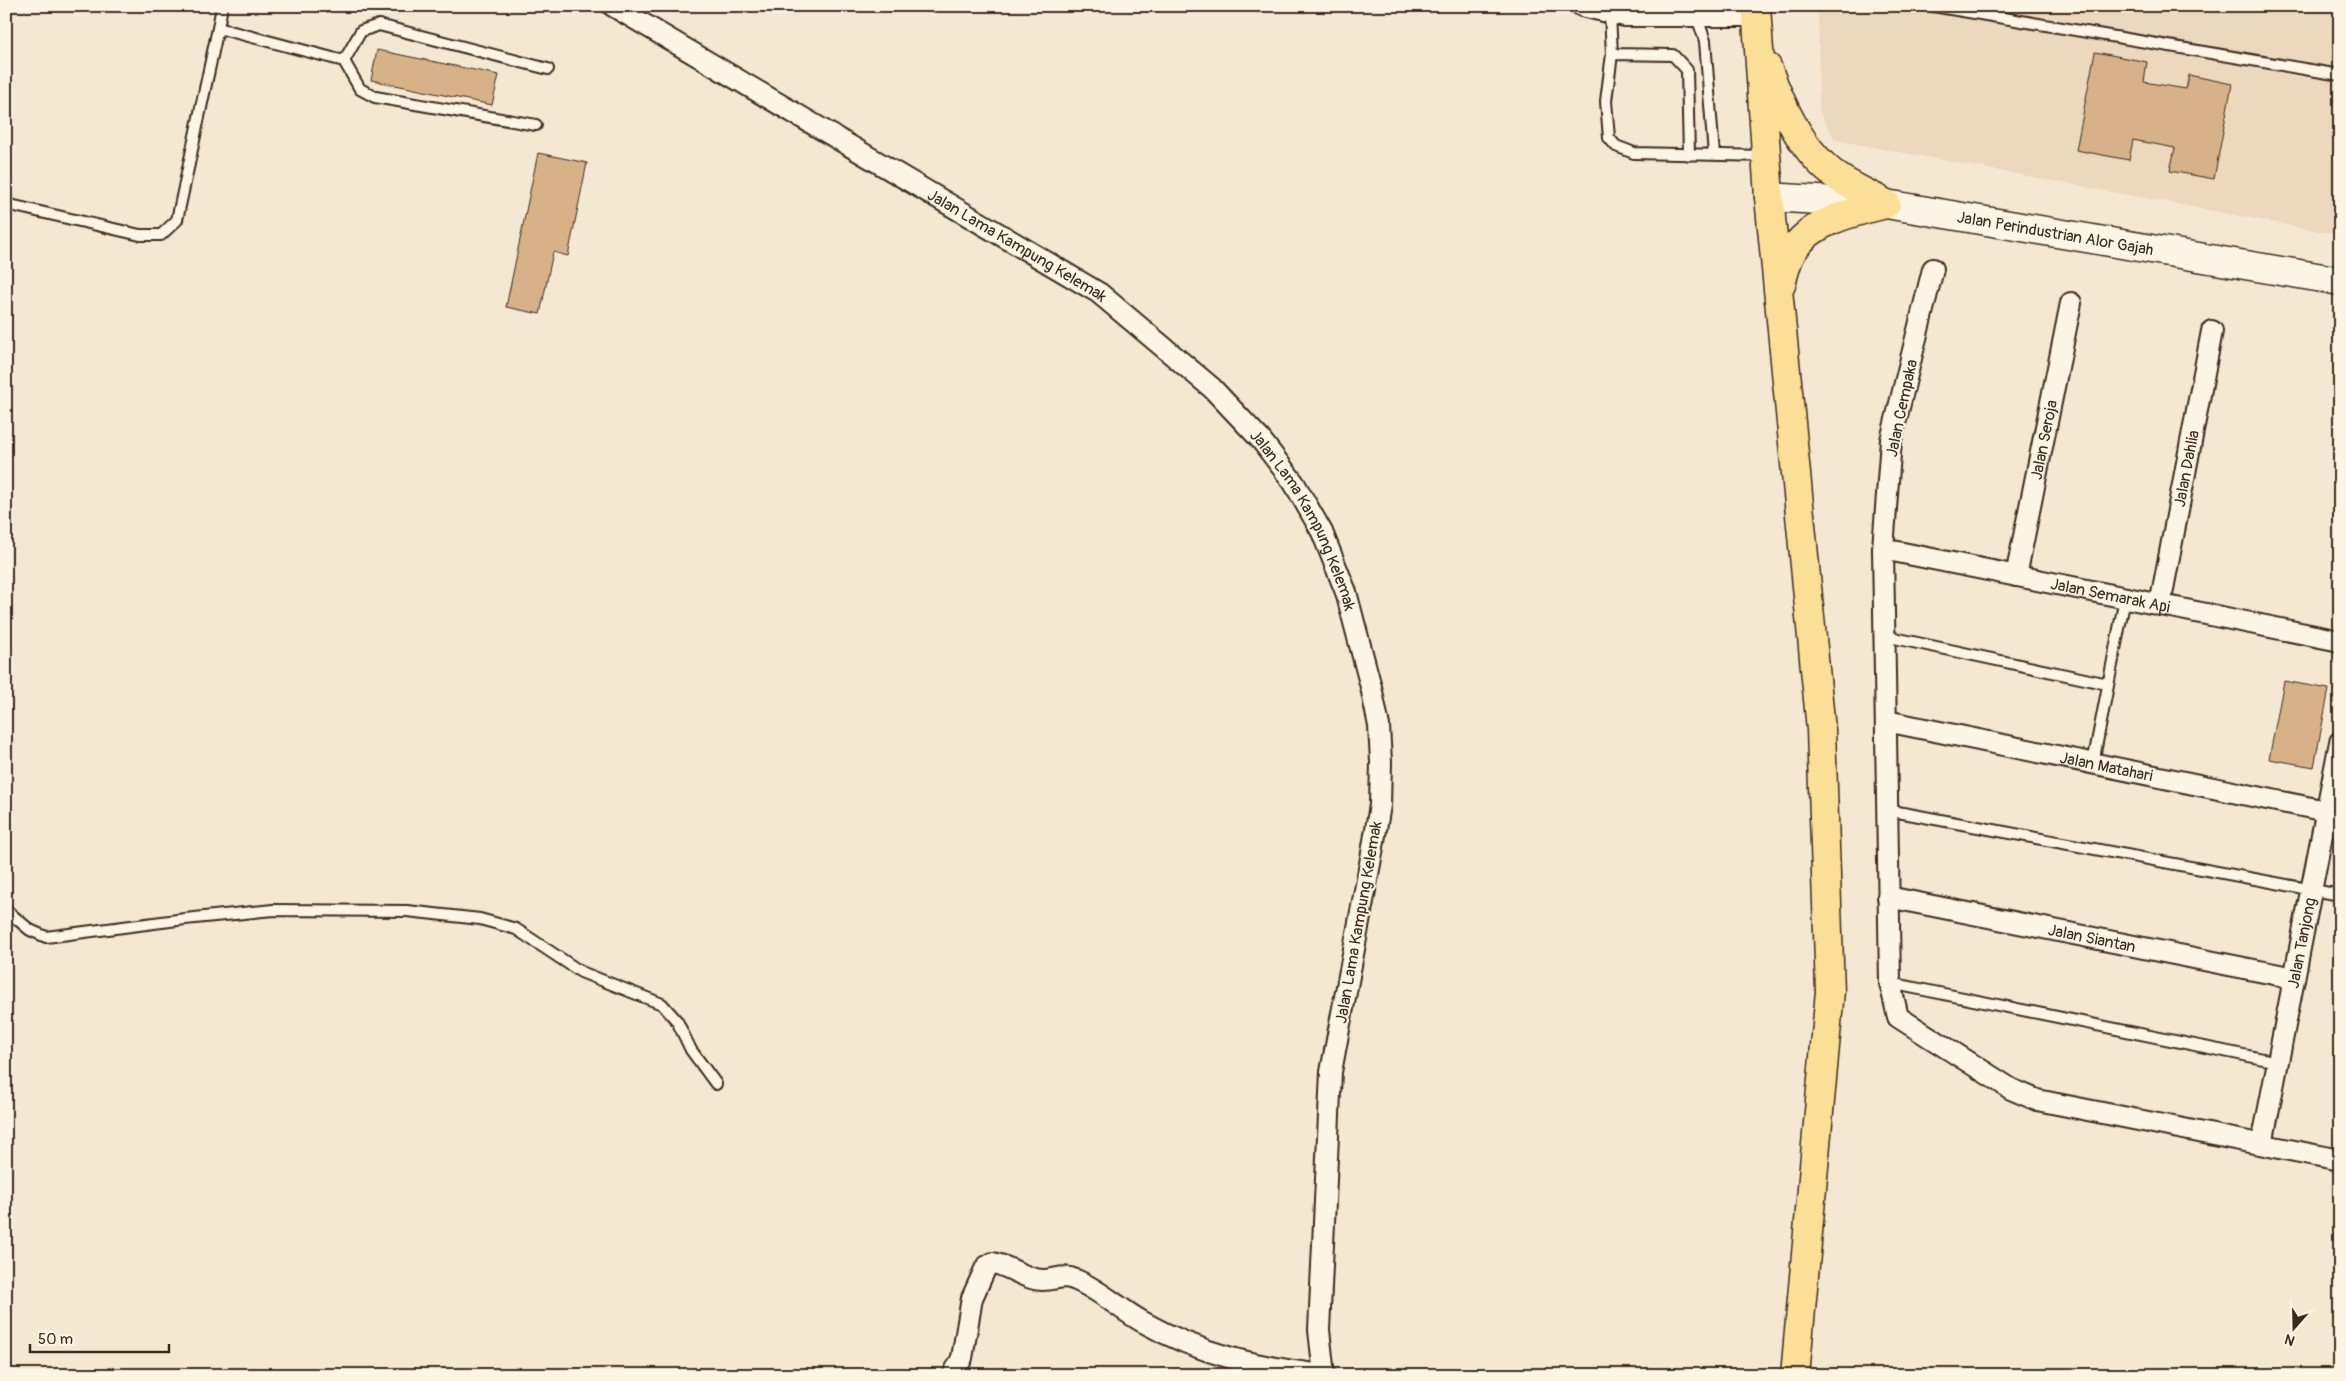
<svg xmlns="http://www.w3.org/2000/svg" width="2346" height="1381" viewBox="0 0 2346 1381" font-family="Pangolin,sans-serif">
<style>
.built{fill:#ecd8bd}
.building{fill:#d7b289;stroke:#3b2a1e}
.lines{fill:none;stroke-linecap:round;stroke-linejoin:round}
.lane-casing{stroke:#3b2a1e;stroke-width:14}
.street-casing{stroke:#3b2a1e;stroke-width:24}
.secondary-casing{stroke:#3b2a1e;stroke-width:31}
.primary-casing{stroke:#3b2a1e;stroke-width:31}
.lane{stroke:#fcf5e5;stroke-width:10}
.street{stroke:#fcf5e5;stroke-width:20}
.secondary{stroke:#fcf5e5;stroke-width:28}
.primary{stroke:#fbdf96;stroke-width:28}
.labels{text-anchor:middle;stroke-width:4;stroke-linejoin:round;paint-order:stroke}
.street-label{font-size:16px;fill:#3b2a1e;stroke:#fcf5e5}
</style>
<rect width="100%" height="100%" fill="#f5e8d3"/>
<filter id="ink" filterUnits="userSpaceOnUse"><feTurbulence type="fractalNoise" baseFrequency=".02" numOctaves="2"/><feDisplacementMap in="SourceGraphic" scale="10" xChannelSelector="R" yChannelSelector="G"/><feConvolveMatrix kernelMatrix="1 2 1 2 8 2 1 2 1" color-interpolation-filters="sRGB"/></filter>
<g filter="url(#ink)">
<path class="built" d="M1818,6h522v229l-505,-95 -16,-29z"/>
<path class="building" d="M377,50l122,25 -7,30 -121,-25z
M2095,52l52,10 -3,20 42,7 3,-14 43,9 -18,95 -44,-8 5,-23 -42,-8 -4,20 -53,-10z
M538,153l49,10 -19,93 -15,-4 -13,62 -34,-7z
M2284,681l45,8 -15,78 -45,-8z"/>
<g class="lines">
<g class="lane-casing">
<path id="lane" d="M222,6l-4,22 126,33 16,28 15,8 161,28
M1933,6l407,69
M1610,14l2,40 -6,47 3,37 7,8 18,7 131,3
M1697,17l8,24 9,114
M1612,54l61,1 14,15 2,85
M344,61l17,-30 18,-6 169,44
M6,204l134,31h21l16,-15 41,-192
M1885,636l223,48
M2093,763l32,-165
M1887,810l453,85
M6,910l24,20 16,7 139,-18 88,-9 134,1 73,8 36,10 65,43 81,32 15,17 14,29 25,34
M1890,983l388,79"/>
</g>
<g class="street-casing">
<g id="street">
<path id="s1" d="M613,6l486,287 113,95 49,52 33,43 28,49 24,60 25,95 8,39 2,36 -1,43 -8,48 -41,219 -12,258 5,45"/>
<path d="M1582,6l43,10h131"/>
<path d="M1933,269l-42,171 -8,109 7,434 8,34 113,72 26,11 303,60"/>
<path id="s2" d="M1883,549l457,92"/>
<path id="s3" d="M2016,576l55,-273"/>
<path id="s4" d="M2160,605l52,-274"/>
<path id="s5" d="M1886,721l440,90"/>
<path id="s6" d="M1888,897l406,81"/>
<path id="s7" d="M2262,1144l78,-402"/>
<path d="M953,1375l9,-17 10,-60 14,-31 7,-4c17,3 33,17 50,17 13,0 20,-6 33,0 24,10 45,30 67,42 57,32 117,46 181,53"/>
</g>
</g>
<g class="secondary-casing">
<g id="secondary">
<path id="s8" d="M1769,197l117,7 454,77"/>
</g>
</g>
<g class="primary-casing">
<path id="primary" d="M1756,6l13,191 52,533 9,261 -35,384
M1767,67c15,40 35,86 72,111 15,10 32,17 47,26
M1781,285c3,-11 5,-23 11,-33 18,-31 62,-40 94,-48"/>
</g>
<use href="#lane" class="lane"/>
<use href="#street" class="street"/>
<use href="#secondary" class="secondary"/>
<use href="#primary" class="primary"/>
</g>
</g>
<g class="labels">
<g class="street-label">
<text dy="6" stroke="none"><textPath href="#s8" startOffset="289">Jalan Perindustrian Alor Gajah</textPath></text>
<text dy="6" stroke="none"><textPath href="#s1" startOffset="470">Jalan Lama Kampung Kelemak</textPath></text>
<text transform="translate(1901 408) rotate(-78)" y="6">Jalan Cempaka</text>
<text dy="6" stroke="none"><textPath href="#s3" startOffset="139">Jalan Seroja</textPath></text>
<text dy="6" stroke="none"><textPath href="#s4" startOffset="139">Jalan Dahlia</textPath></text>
<text dy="6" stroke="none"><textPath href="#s1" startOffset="875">Jalan Lama Kampung Kelemak</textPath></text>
<text dy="6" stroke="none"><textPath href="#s2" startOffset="232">Jalan Semarak Api</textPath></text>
<text dy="6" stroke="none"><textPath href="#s5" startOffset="225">Jalan Matahari</textPath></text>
<text transform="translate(1358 922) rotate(-80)" y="6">Jalan Lama Kampung Kelemak</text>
<text dy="6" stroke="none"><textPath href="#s6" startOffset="208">Jalan Siantan</textPath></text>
<text dy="6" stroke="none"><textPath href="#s7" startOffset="205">Jalan Tanjong</textPath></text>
</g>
</g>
<rect width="2346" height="1381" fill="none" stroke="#fcf5e5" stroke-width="25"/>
<rect x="12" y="12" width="2321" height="1356" fill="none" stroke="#3b2a1e" stroke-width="2" filter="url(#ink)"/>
<g transform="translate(2294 1328) rotate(200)" stroke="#fcf5e5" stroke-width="4" paint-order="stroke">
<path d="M0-4L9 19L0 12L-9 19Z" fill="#3b2a1e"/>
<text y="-8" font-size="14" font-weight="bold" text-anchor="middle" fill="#3b2a1e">N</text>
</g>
<path d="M30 1344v8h139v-8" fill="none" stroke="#3b2a1e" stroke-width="2.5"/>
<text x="38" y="1344" font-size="15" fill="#3b2a1e" stroke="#fcf5e5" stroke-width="4" paint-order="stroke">50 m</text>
</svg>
